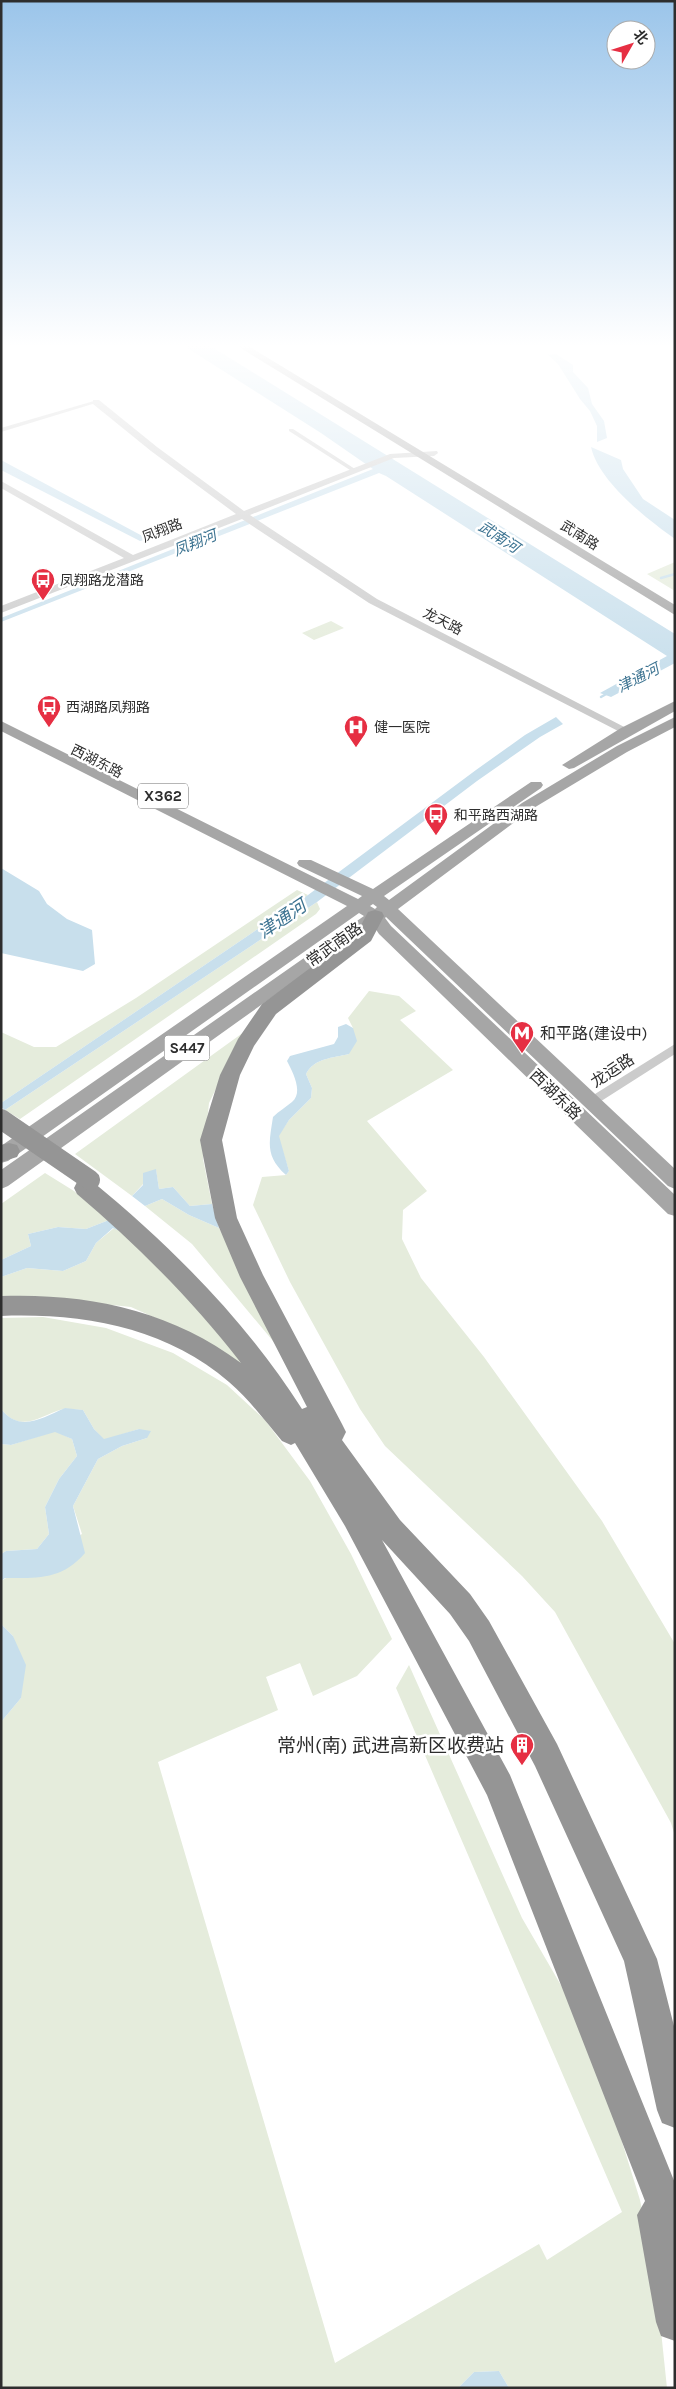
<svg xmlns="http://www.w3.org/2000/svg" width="676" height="2389" viewBox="0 0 676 2389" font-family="Karla,'Noto Sans SC',sans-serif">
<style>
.green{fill:#e5ecdc}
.water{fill:#c8dfec}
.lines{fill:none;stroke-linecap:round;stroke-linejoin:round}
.stream{stroke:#c8dfec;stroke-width:2.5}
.minor{fill:#cbcbcb;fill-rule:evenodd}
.tertiary{fill:#cbcbcb;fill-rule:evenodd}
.primary{fill:#a6a6a6;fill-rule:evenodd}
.motorway{fill:#959595;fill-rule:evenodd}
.motorway-bridge{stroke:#959595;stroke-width:20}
.labels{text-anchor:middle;stroke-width:5;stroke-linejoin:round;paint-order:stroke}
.far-street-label{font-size:14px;fill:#2e2e2e;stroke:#fff}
.far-poi-label{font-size:14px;fill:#2e2e2e;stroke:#fff;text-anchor:start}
.far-water-label{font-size:15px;font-style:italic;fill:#3c7391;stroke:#fff}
.shield{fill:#fff;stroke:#6d6d6d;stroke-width:1}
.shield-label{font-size:15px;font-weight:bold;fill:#2e2e2e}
.street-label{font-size:16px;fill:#2e2e2e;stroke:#fff}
.poi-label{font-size:16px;fill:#2e2e2e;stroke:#fff;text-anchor:start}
.water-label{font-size:18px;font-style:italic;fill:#3c7391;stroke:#fff}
.near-poi-label{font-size:19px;fill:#2e2e2e;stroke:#fff;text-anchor:end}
</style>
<rect width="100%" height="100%" fill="#fff"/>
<path class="green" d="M675,562v29l-28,-17z
M331,621l13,7 -30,12 -12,-7z
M297,890l11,5 -307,208v-71l33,15h22l80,-49z
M317,902l3,7 -4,5 -296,205 -15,-9z
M369,991l30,5 17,15 -16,9 53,50 -86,51 60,70 -24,19 -1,29 19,39 63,79 118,164 73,123v192l-4,-13 -116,-211 -33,-36 -137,-130 -25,-37 -70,-127 -37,-77 9,-28 24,-2 3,-4 -11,-35 11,-16 22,-22 1,-10 -6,-14c8,-16 27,-16 43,-20l4,-26 -5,-10z
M244,1032l-35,71 -6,56 9,45 -22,2 -17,-19 -14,2 -3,-19 -24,26 -57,-42z
M45,1173l29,18 35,29 -23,9 -28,-2 -30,7 3,12 -30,14v-56z
M162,1199l27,16 30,13 64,125 -91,-109 -47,-38z
M114,1228l8,4 72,68 76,87 -70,-49 -69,-31 -76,-8h-54v-22l26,-9 36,3 23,-10 10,-18z
M43,1317l63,11 67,25 54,32 38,35 45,61 41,73 41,85 -35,37 -44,20 -13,-33 -34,14 12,33 -120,52 177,601 204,-119 8,16 75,-48 -226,-524 13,-23 113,253 44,76 40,96 34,110 15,74 12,114h-158l-10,-17 -25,1 -16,16h-457v-666l20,-24 -8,-62 -12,-12v-43l81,-47 -9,-28 25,-47 24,-13 25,-8 -8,-9 -35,11 -10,-11 -11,-19c-6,0 -14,-2 -20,-1 -24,7 -42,25 -62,0v-91z
M55,1431l17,8 5,17 -18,23 -14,28 4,27 -12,15 -31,2 -5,3v-110l10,1z"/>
<path class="water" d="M181,344h26l468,290v29l-64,34 -11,-4 67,-37 -281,-180 -7,-3 -378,149v-4l372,-149 -52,-36z
M556,354l17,11v7l15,16 4,16 12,17 3,17 -10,4v-16l-7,-15 -10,-12 -22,-35 -10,-9z
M591,447l30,13 2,9 20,30 32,21v19c-28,-20 -76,-57 -84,-92z
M1,460l147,79 -8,2 -139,-71z
M556,717l7,7 -23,13 -63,44 -160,121 -312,208 -4,-3v-4l307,-208 168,-125 49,-35z
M1,868l38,23 8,13 20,15 25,11 3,34 -12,7 -82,-18z
M346,1024l7,4 4,13 -8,13c-16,4 -35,4 -43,20l6,14 -1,10 -22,22 -10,16 10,35 -3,4c-21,-19 -17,-32 -13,-58 6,-6 13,-10 19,-15 12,-10 0,-31 -5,-41l3,-5 44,-12 4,-7v-10z
M156,1169l3,20 14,-2 17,19 22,-2 7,24 -30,-13 -27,-16 -17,7 -13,-10 11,-11v-12z
M109,1220l13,12 -9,-4 -17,15 -10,18 -23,10 -36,-3 -26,9v-17l30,-14 -3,-12 30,-7 28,2z
M65,1408l18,2 11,19 10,10 35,-10 12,2 -4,7 -25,8 -24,13 -25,47 12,47c-23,27 -47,25 -80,25l-4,3v-27l5,-3 31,-2 12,-15 -4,-27 14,-28 18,-23 -5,-17 -17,-7 -44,13 -10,-1v-35c19,24 41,9 64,-1z
M1,1624l12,12 13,29 -5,33 -20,24z
M499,2371l10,17h-51l16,-16z"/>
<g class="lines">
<path class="stream" d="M661,578l14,-4
M601,697l7,-4"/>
<path class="minor" d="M94,401l5,1 -98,30v-4z
M289,429h4l62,40 -5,1 -61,-39z
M675,1044v10l-80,51h-8l-2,-3 2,-3z"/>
<path class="tertiary" d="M93,400h6l58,47 87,64 146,-57 47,-3 1,2 -4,3 -40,2 -144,57 127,84 255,132 -2,2h-8l-253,-130 -127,-84 -241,94v-7l123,-48 -123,-70v-7l132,74 103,-41 -85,-63 -58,-47z"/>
<path class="primary" d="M234,344h11l430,261v10z
M675,701v10l-101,57 -5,1 -7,-4 59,-37z
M675,717v10l-48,25 -95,57 -134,100 277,260v20l-7,-3 -282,-269 -1,1 6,8 284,269v21l-7,-2 -289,-280 -6,-9 -365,261 -7,3v-19l363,-254 -5,-3 -351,248 -7,2v-17l346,-240 -346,-175v-10l357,178 4,-3 -63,-30 -2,-3 2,-3h12l62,29 158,-107h10l2,3 -2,3 -157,108 5,4 133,-97 95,-57zM373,904l4,3 -2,2 -5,-3z"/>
<path class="motorway" d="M375,910l7,2 2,4 -13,25 -95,73 -22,32 -14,29 -18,65 15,78 26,57 79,149 4,8 -4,8 58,80 70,74 19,27 68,123 100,215 18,71v98l-13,-5 -5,-13 -33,-149 -89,-195 -66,-125 -19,-27 -68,-74 128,235 165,408v158l-14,-5 -5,-14 -19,-107 8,-14 -158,-406 -142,-269 -50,-83 -4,2 -9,-4c-17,-20 -33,-42 -53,-59 -64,-55 -146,-69 -228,-66v-20c87,-3 169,14 240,67 -48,-62 -104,-118 -164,-169l-3,-6 3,-6 8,-3 8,3c80,66 153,139 209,227l5,-2 -67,-130 -25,-59 -15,-78 20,-65 18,-36 24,-35 95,-71 11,-21z
M9,1143l8,2 3,6 -3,6 -16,5v-17z"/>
<path class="motorway-bridge" d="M1,1119l89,61"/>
</g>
<linearGradient id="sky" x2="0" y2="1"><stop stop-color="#9bc5ea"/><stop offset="0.51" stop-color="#fff"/><stop offset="1" stop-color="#fff" stop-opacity="0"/></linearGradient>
<rect width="676" height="678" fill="url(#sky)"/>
<defs>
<g id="bus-pin" transform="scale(1.25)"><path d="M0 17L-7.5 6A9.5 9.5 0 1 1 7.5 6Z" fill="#e62f43" stroke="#fff"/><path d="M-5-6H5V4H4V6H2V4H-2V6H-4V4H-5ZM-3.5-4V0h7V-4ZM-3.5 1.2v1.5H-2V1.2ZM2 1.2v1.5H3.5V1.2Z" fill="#fff"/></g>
<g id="hospital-pin" transform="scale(1.25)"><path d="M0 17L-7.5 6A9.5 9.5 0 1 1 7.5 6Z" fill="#e62f43" stroke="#fff"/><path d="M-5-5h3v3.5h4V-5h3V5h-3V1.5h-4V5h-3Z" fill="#fff"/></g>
<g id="metro-pin" transform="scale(1.25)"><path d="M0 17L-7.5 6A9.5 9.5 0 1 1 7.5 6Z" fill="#e62f43" stroke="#fff"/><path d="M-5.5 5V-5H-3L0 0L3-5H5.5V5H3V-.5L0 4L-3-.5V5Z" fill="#fff"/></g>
<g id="building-pin" transform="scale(1.25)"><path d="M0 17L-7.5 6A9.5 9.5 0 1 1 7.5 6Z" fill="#e62f43" stroke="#fff"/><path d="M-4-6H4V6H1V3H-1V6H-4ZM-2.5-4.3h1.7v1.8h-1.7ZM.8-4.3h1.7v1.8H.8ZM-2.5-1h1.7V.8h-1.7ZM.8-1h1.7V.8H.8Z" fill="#fff"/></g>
</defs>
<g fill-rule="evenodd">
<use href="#bus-pin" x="43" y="580"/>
<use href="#bus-pin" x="49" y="707"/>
<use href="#hospital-pin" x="356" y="727"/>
<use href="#bus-pin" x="436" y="815"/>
<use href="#metro-pin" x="522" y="1033"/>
<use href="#building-pin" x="522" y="1745"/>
</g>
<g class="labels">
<g class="far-street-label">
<text transform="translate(162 530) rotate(-21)" y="5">凤翔路</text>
<text transform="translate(580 535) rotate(32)" y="5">武南路</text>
<text transform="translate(443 621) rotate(27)" y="5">龙天路</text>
<text transform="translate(97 761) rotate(27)" y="5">西湖东路</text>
</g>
<g class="far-poi-label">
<text x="60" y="585">凤翔路龙潜路</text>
<text x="66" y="712">西湖路凤翔路</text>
<text x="374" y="732">健一医院</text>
<text x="454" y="820">和平路西湖路</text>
</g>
<g class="far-water-label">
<text transform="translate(499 537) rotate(33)" y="5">武南河</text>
<text transform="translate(195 543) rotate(-22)" y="5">凤翔河</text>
<text transform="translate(638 678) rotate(-27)" y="5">津通河</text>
</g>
<g class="shield">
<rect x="138" y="783.5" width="50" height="25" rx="4"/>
<rect x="164.5" y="1035.5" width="45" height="25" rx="4"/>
</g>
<g class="shield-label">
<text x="163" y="801">X362</text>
<text x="187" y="1053">S447</text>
</g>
<g class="street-label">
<text transform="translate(334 944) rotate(-35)" y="6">常武南路</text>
<text transform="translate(612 1070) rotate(-33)" y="6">龙运路</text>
<text transform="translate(556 1094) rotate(44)" y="6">西湖东路</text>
</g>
<g class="poi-label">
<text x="540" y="1039">和平路(建设中)</text>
</g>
<g class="water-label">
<text transform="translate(282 919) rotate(-34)" y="6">津通河</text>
</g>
<g class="near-poi-label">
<text x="504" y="1752">常州(南) 武进高新区收费站</text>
</g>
</g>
<rect width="676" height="2389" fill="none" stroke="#2e2e2e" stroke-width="5"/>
<g transform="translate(631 45) rotate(51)"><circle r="24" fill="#ffffff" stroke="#ababab"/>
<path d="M0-4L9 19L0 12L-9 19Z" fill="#e62f43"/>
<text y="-8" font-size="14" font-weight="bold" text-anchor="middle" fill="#2e2e2e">北</text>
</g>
</svg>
